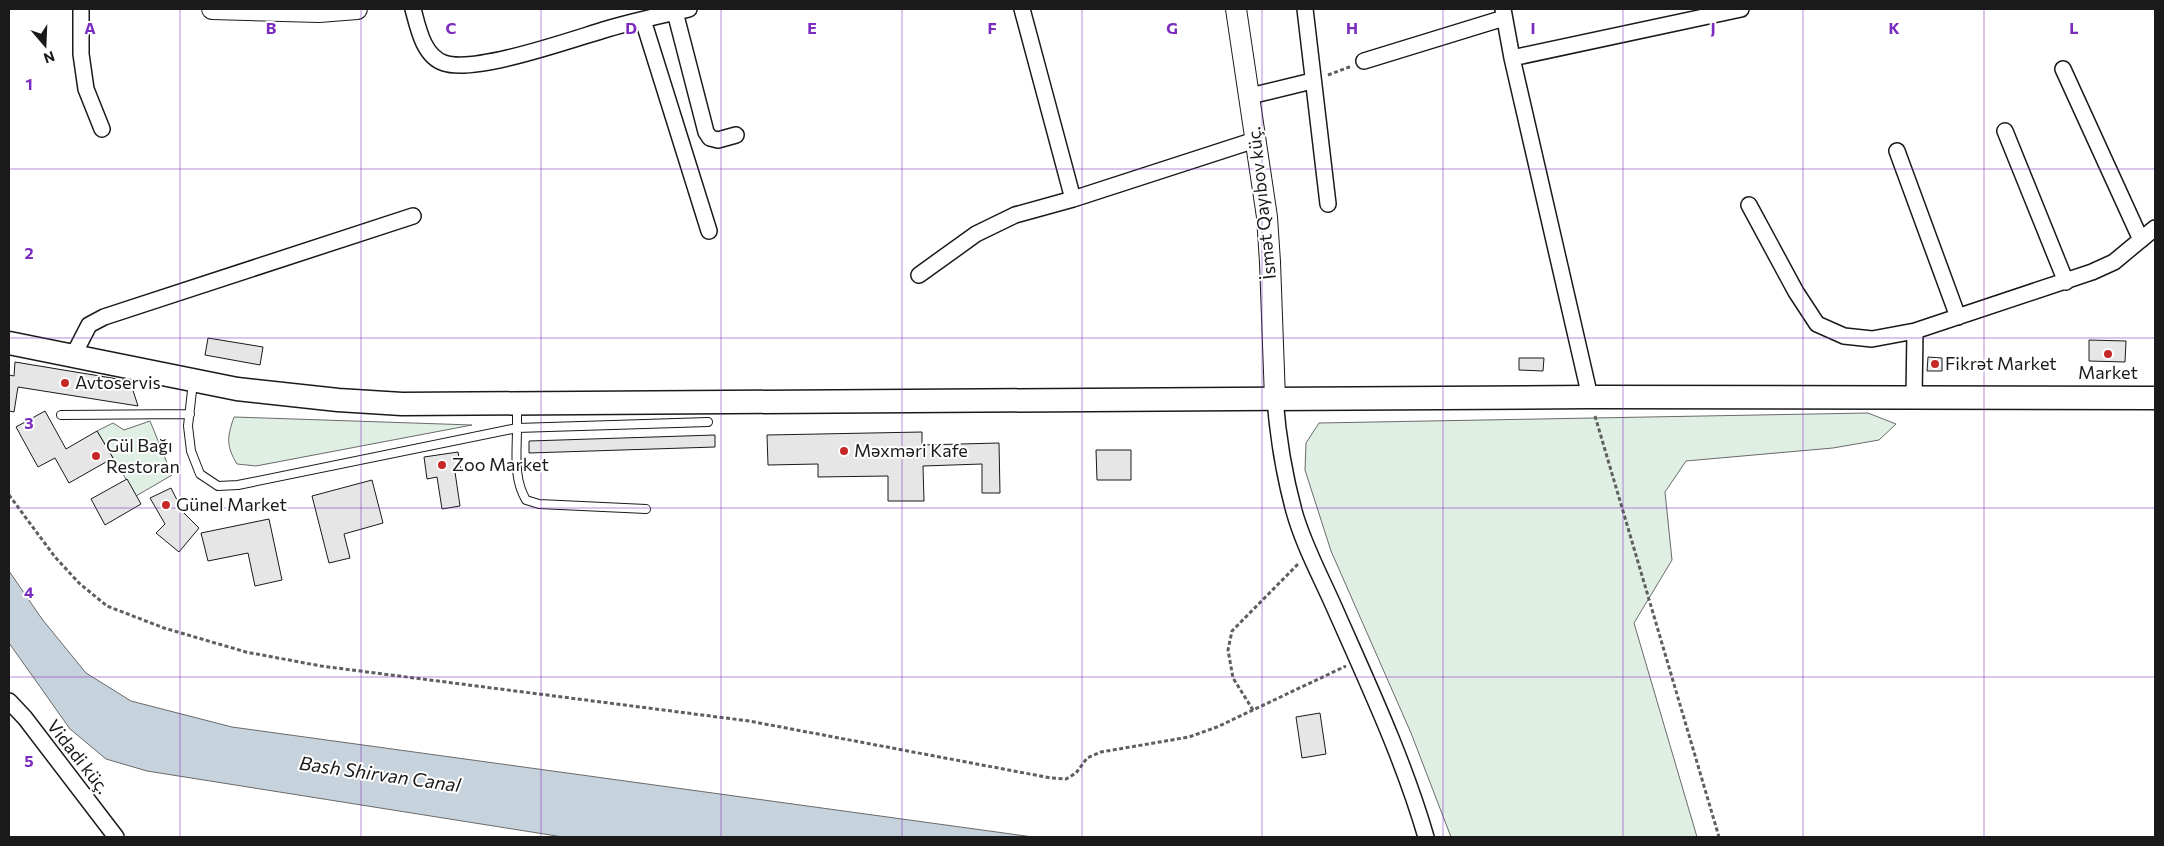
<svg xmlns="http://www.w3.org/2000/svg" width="2164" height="846" viewBox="0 0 2164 846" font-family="Commissioner,sans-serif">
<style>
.green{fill:#e0efe3;stroke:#6a6a6a}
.water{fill:#c6d2dc;stroke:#6a6a6a}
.building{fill:#e6e6e6;stroke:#1a1a1a}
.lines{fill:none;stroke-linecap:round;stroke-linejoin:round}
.lane-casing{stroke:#1a1a1a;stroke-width:10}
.street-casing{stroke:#1a1a1a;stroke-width:18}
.secondary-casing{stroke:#1a1a1a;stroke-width:22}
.primary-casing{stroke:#1a1a1a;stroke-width:25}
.path{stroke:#5f5f5f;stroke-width:3;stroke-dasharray:4 2.5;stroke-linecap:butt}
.lane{stroke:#fff;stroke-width:8}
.street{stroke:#fff;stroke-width:15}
.secondary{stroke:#fff;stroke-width:20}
.primary{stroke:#fff;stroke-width:22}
.grid{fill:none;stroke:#7b2cbf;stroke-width:1;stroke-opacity:0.55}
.poi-dot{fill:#c62828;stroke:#fff;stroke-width:2}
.labels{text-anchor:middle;stroke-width:4;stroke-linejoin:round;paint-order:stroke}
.street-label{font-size:18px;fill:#1a1a1a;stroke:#fff}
.poi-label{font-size:18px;fill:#1a1a1a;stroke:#fff;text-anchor:start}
.water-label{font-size:19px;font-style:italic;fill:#1a1a1a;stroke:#fff}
.grid-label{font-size:16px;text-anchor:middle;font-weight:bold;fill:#7b2cbf;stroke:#fff;stroke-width:4;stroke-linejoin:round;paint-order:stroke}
</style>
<rect width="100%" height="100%" fill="#fff"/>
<path class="green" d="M1868,413l28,11 -17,16 -46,8 -147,13 -21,31 7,68 -38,63 63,214h-246l-40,-104 -80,-182 -26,-81 1,-27 13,-20z
M234,417l238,8 -216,41 -19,-2c-11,-18 -10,-27 -3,-47z
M150,421l22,54 -36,21 -39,-65 16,-8 11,7z"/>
<path class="water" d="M9,571l33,48 44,54 45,28 101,26 801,110h-470l-416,-66 -41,-12 -36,-30 -61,-86z"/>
<path class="building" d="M208,338l55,9 -3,18 -55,-10z
M2089,340l37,1 -1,21 -36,-1z
M1928,357l14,1v13h-15z
M1519,358h25l-1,13 -24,-1z
M15,362l115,19 8,25 -120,-19 -4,25 -5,-1v-36l5,1z
M45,411l21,38 31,-18 16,27 -44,25 -14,-25 -17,9 -22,-40z
M922,432v13l77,-2 1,50h-18v-29l-59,2 1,35h-36v-25l-70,1v-13l-50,1 -1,-30z
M715,435v12l-186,6v-12z
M1096,450h35v30h-34z
M458,452l3,19 -6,1 5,34 -18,3 -5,-32 -10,2 -3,-22z
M127,479l14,25 -36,21 -14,-26z
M372,480l11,43 -39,11 6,24 -21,5 -17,-67z
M171,488l12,24 16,16 -20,24 -23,-19 9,-9 -15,-26z
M269,519l13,61 -27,6 -7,-33 -40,8 -7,-28z
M1320,713l6,41 -24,4 -6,-41z"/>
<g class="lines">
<g class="lane-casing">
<path id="lane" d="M193,382l-5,44 3,25 9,23 18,12 20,-1 279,-57v-23
M61,415l129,-1
M646,509l-107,-5 -13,-4c-13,-22 -9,-47 -9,-72l191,-6"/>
</g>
<g class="street-casing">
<path id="street" d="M81,9v45l5,35 16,40
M413,9c5,18 10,47 31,54 31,11 129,-24 163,-34 27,-8 55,-14 82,-20
M1022,9l51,190
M1305,9l23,195
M1503,9l9,49 78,339
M675,12l31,120 4,6 8,2 18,-5
M643,20l66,211
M1512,58l229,-49
M1364,61l140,-43
M2063,69l78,171
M1250,96l62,-15
M2005,131l61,151
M1897,151l61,166
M1749,205l47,87 21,32 27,12 28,3 43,-8 177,-59 22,-10 41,-34
M919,275l57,-41 39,-19 58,-16 182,-59
M73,356l16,-31 15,-8 309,-101
M1914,398l1,-67
M1275,399c3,38 9,75 19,112 9,33 27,66 41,98 33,75 68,149 91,228
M9,701l16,17 91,119"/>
</g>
<g class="secondary-casing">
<path id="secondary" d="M212,9l107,3 38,-3
M1236,9l31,208 3,45 5,137"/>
</g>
<g class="primary-casing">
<path id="primary" d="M9,343l228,46 101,11 64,4 1188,-7 565,1"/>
</g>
<path class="path" d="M1328,75l24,-9
M1595,416l124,421
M9,495l46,62 24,26 28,23 57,22 82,24 75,14 428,55 302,57 15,1 10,-6 11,-15 14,-6 88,-15 28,-10 129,-61
M1253,710l-20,-32 -5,-28 4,-19 67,-68"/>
<use href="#lane" class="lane"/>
<use href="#street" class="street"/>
<use href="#secondary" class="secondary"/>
<use href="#primary" class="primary"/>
</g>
<path class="grid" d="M180,9v828M361,9v828M541,9v828M721,9v828M902,9v828M1082,9v828M1262,9v828M1443,9v828M1623,9v828M1803,9v828M1984,9v828M9,169h2146M9,338h2146M9,508h2146M9,677h2146"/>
<g class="poi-dot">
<circle cx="2108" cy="354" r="5"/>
<circle cx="1935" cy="364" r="5"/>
<circle cx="65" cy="383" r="5"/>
<circle cx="844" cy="451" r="5"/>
<circle cx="96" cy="456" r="5"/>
<circle cx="442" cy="465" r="5"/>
<circle cx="166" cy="505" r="5"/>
</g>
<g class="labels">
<g class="street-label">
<text transform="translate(1262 203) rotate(-96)" y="6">İsmət Qayıbov küç.</text>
<text transform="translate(78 757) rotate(52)" y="6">Vidadi küç.</text>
</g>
<g class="poi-label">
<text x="1945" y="370">Fikrət Market</text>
<text x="2108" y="379" text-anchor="middle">Market</text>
<text x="75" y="389">Avtoservis</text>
<text x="106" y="452">Gül Bağı<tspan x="106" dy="21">Restoran</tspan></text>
<text x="854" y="457">Məxməri Kafe</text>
<text x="452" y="471">Zoo Market</text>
<text x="176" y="511">Günel Market</text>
</g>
<g class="water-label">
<text transform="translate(380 774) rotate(8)" y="7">Bash Shirvan Canal</text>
</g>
</g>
<g class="grid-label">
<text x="90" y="34">A</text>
<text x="271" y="34">B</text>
<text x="451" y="34">C</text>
<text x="631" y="34">D</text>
<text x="812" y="34">E</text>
<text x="992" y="34">F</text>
<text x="1172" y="34">G</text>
<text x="1352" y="34">H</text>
<text x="1533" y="34">I</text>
<text x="1713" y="34">J</text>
<text x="1894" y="34">K</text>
<text x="2074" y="34">L</text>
<text x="29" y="90">1</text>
<text x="29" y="259">2</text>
<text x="29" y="429">3</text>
<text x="29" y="598">4</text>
<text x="29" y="767">5</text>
</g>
<rect width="2164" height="846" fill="none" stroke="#1a1a1a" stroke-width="20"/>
<g transform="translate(45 45) rotate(161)" stroke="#ffffff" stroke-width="4" paint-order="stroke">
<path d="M0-4L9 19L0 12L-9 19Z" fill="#1a1a1a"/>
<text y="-8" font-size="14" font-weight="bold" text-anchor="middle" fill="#1a1a1a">N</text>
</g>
</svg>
